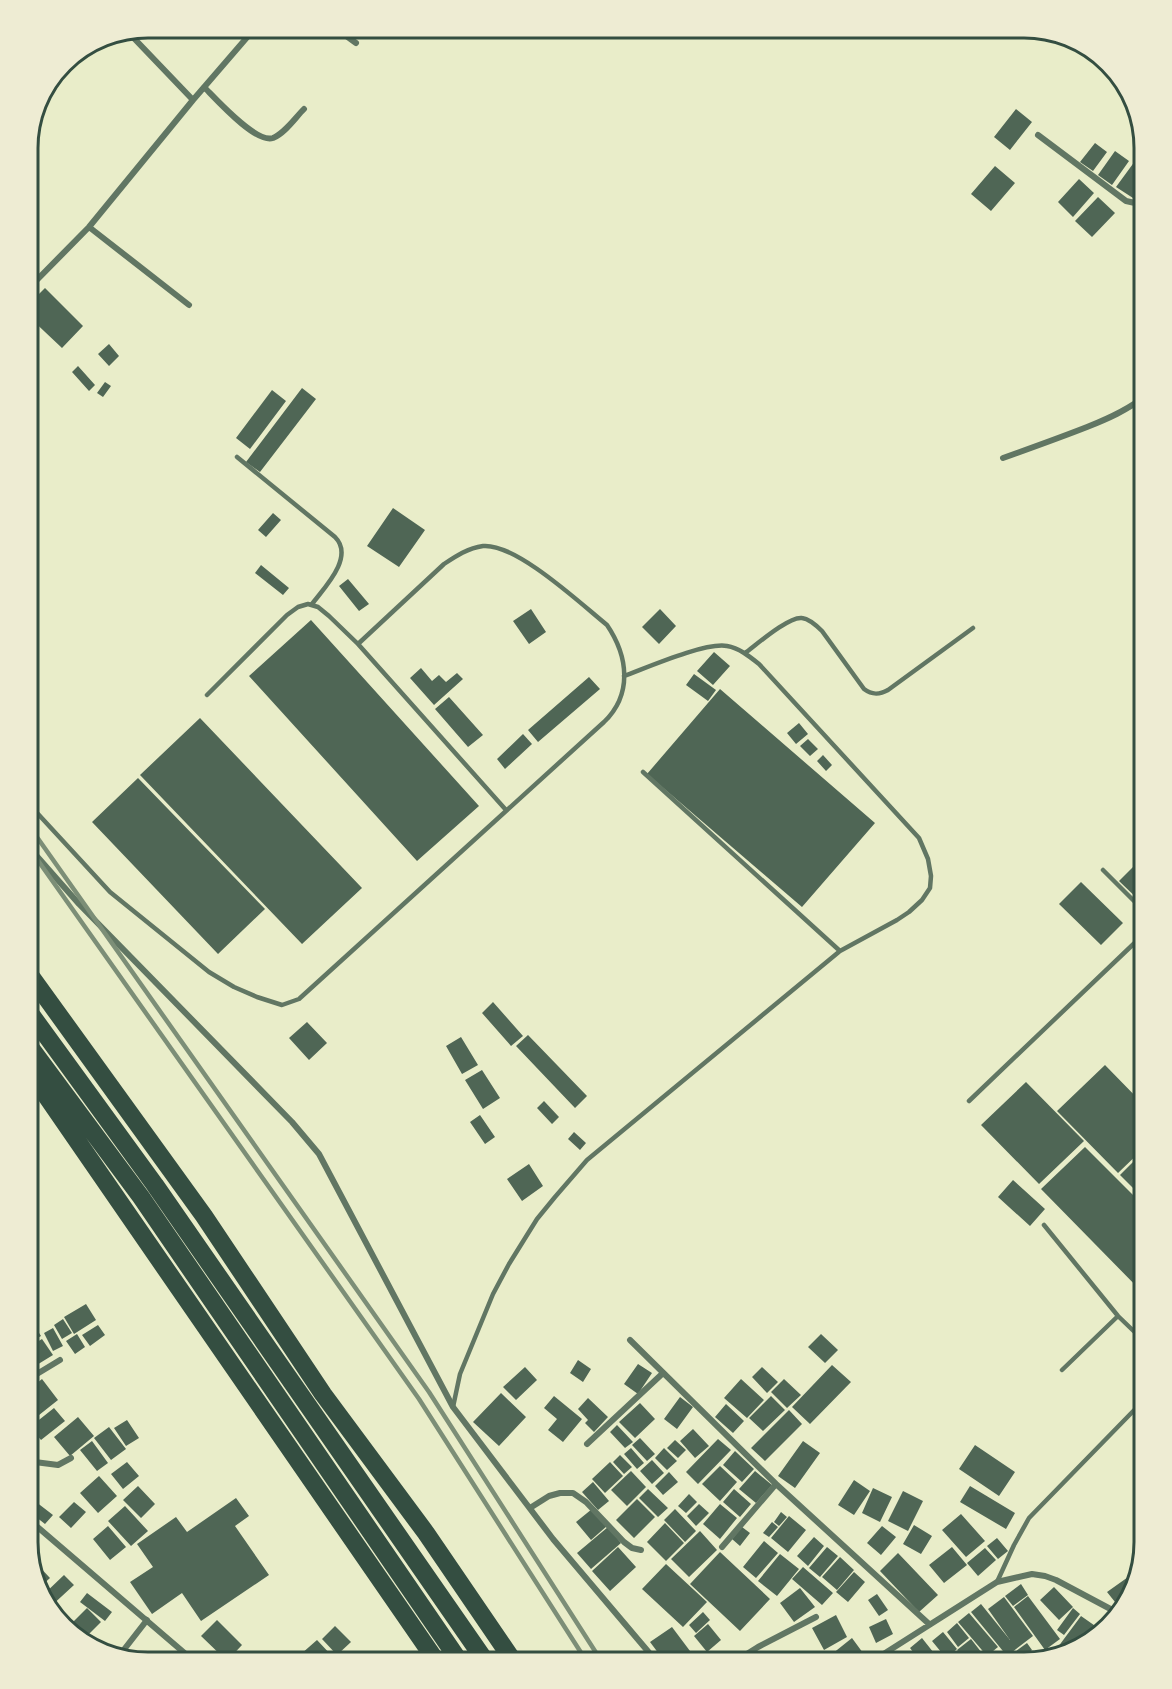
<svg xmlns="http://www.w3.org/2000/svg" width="1172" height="1689" viewBox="0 0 1172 1689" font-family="Commissioner,sans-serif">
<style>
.building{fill:#4f6655}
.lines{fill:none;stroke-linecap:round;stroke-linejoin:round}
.service{stroke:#617663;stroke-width:4.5}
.minor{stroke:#617663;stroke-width:6}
.motorway{stroke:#344e41;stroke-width:18}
.rail{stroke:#7c8e77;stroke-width:4.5}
.rim{fill:none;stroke:#344e41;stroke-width:3}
</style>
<rect width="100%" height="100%" fill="#e9edc9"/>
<path class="building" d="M1016,109l16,13 -22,28 -16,-13z
M1095,143l12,9 -14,19 -13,-9z
M1115,151l14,10 -17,24 -14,-10z
M1135,161l10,7v13l-12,17 -17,-11z
M995,166l20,17 -24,28 -20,-17z
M1079,179l15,14 -21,24 -15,-15z
M1098,197l17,16 -23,24 -17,-16z
M45,288l38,38 -21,22 -35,-33v-9z
M27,339l11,9 -11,13z
M109,344l10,12 -10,10 -11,-12z
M78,366l17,19 -6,6 -17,-19z
M105,382l6,4 -8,11 -6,-4z
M302,388l14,11 -56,73 -14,-10z
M272,390l14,11 -36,48 -14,-11z
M393,508l32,22 -26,37 -32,-21z
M273,513l8,7 -15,17 -8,-7z
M261,565l28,23 -6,7 -28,-22z
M348,579l21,25 -10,7 -20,-25z
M531,609l15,23 -17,12 -16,-23z
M660,609l16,17 -17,18 -17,-17z
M311,620l168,186 -62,55 -168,-185z
M714,652l16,14 -17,19 -16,-14z
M421,668l11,13 7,-6 7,7 11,-9 6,6 -29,26 -24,-27z
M694,674l22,16 -8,11 -22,-16z
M589,677l11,12 -62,53 -10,-12z
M720,689l155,134 -73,84 -155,-133z
M449,697l34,38 -15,12 -33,-38z
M200,718l162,170 -60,56 -162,-169z
M799,723l9,11 -12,10 -9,-11z
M523,734l9,10 -27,25 -8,-10z
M808,739l10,10 -8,7 -10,-10z
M823,755l9,10 -6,6 -9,-10z
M138,778l127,131 -47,45 -126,-132z
M1145,855v48l-2,1 -24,-23z
M1081,882l42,41 -22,22 -42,-41z
M493,1002l30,34 -12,10 -29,-33z
M307,1022l20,21 -18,17 -20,-22z
M528,1035l59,61 -12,12 -59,-62z
M461,1037l17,28 -16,9 -16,-28z
M1105,1065l40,41v41l-27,26 -61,-62z
M482,1070l18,28 -17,11 -18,-29z
M1026,1082l58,59 -45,43 -58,-59z
M544,1101l15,16 -7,7 -15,-16z
M480,1115l15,22 -10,7 -15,-22z
M574,1132l12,11 -6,7 -12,-11z
M1085,1147l60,60v88l-104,-106z
M1145,1150v50l-25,-25z
M529,1164l14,22 -21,15 -15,-22z
M1013,1180l32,29 -15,17 -32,-29z
M86,1304l10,16 -22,14 -10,-17z
M27,1314l14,22 -14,8z
M63,1319l9,14 -10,6 -8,-14z
M98,1325l7,10 -15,11 -8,-11z
M53,1328l10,18 -10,5 -9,-18z
M77,1334l8,13 -10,7 -9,-13z
M821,1334l17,16 -13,13 -17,-16z
M42,1339l11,16 -26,16v-23z
M578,1360l13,9 -8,13 -13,-9z
M638,1364l14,9 -14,21 -14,-10z
M832,1365l19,17 -41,42 -18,-17z
M525,1367l12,13 -21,20 -13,-13z
M762,1367l16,15 -11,11 -15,-16z
M42,1379l16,21 -29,23 -2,-3v-29z
M741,1379l23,21 -17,18 -23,-20z
M784,1379l17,16 -14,13 -16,-16z
M501,1393l25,24 -27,29 -26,-24z
M554,1396l28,23 -19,23 -15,-12 9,-11 -13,-11z
M771,1396l14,14 -22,21 -14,-13z
M680,1397l13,10 -16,22 -13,-10z
M588,1398l20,19 -14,15 -9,-9 3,-3 -10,-11z
M640,1403l15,16 -20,19 -16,-16z
M726,1404l18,17 -11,12 -18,-16z
M54,1408l11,13 -24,19 -11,-13z
M789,1410l13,14 -37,37 -14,-13z
M78,1417l16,19 -24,20 -16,-19z
M127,1420l12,18 -13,8 -12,-18z
M617,1425l16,17 -8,6 -15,-16z
M109,1427l17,22 -15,11 -17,-22z
M693,1429l16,17 -14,12 -15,-17z
M640,1438l15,16 -8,7 -15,-16z
M718,1439l13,11 -33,34 -12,-12z
M675,1440l11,10 -8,8 -11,-10z
M92,1441l16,22 -11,8 -17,-21z
M803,1441l17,12 -25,35 -17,-12z
M975,1445l40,27 -16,24 -40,-27z
M631,1448l13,15 -7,6 -13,-15z
M664,1448l13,13 -10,9 -12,-12z
M735,1451l19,18 -12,13 -19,-17z
M620,1455l12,12 -8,7 -11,-12z
M652,1460l12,13 -12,11 -12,-13z
M127,1462l12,14 -16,13 -12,-15z
M610,1462l13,14 -18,17 -13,-14z
M720,1466l17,16 -17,19 -18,-17z
M631,1471l15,16 -19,19 -16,-16z
M755,1471l17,14 -16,18 -17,-14z
M669,1472l9,10 -15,13 -8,-9z
M99,1476l18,20 -19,17 -18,-20z
M854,1480l16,11 -16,24 -16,-10z
M593,1482l16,19 -11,9 -16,-18z
M138,1486l17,18 -14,14 -18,-18z
M970,1486l45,27 -9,16 -46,-27z
M873,1488l19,9 -12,25 -18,-9z
M648,1489l20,19 -10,9 -19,-19z
M734,1489l17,15 -11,13 -17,-15z
M903,1491l20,10 -15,30 -20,-10z
M689,1494l8,8 -11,11 -8,-7z
M27,1495l26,20 -8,9 -18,-14z
M236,1498l13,18 -14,10 34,49 -68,46 -19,-28 -30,21 -22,-32 23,-15 -16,-23 39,-27 11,15z
M637,1499l18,18 -21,21 -18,-18z
M74,1502l12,10 -15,16 -12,-11z
M699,1504l10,9 -13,13 -9,-10z
M720,1504l17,14 -17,21 -17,-15z
M125,1506l23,25 -17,15 -23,-25z
M592,1509l15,17 -16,14 -15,-18z
M675,1509l21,22 -11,11 -21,-22z
M781,1512l6,5 -8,9 -5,-4z
M961,1514l24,27 -19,16 -24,-27z
M789,1516l17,14 -18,22 -17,-14z
M772,1522l6,5 -9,10 -6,-4z
M665,1523l19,20 -18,18 -19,-19z
M914,1525l18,11 -11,18 -18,-10z
M108,1526l18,21 -16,13 -17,-21z
M882,1526l14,11 -15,18 -14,-12z
M608,1527l13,16 -30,26 -14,-16z
M742,1527l8,6 -10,13 -8,-7z
M700,1531l17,19 -28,27 -18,-18z
M814,1537l10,9 -16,20 -11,-10z
M997,1538l11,13 -10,8 -11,-13z
M764,1541l14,12 -22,25 -13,-11z
M618,1547l18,20 -26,24 -18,-20z
M827,1547l11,9 -18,21 -11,-9z
M952,1547l15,18 -23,18 -15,-18z
M985,1548l11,12 -18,16 -11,-13z
M720,1552l50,47 -30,32 -50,-47z
M898,1553l40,42 -19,17 -39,-41z
M780,1554l19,15 -22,27 -19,-15z
M840,1557l14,13 -17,20 -15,-13z
M35,1562l15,16 -11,10 -6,-24z
M666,1564l41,38 -24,25 -41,-38z
M803,1567l30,26 -11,12 -30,-26z
M1138,1570l-8,29 -11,8 -12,-15z
M854,1572l11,10 -17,20 -12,-10z
M64,1575l10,10 -25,23 -6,-6 -1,-6z
M1021,1584l7,11 -15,11 -8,-10z
M1054,1587l19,20 -14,13 -19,-20z
M800,1588l15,19 -21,15 -14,-19z
M87,1593l25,19 -7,9 -25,-19z
M877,1594l11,16 -9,6 -11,-16z
M1028,1596l32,43 -15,11 -31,-43z
M1004,1597l29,39 -26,20 -36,-44 10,-8 29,36 -22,-31z
M87,1608l14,14 -19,19 -14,-14z
M1073,1608l7,6 -16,21 -7,-5z
M703,1612l7,8 -14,13 -7,-8z
M969,1613l29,34 -11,9 -29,-34z
M836,1615l11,22 -23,13 -12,-22z
M1081,1616l20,14 -16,16 -21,5 -6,-4z
M886,1619l7,15 -17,9 -7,-16z
M217,1620l25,25 -15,16 -26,-25z
M957,1623l12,15 -11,9 -11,-15z
M708,1624l13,16 -14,12 -13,-16z
M335,1626l16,16 -14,13 -15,-16z
M672,1627l21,28 -9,7h-19l-15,-20z
M943,1632l14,17 -11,9 -14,-17z
M852,1638l11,15 -12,9h-29z
M922,1638l19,24h-20l-11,-14z
M971,1639l18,23h-23l-9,-12z
M317,1640l16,17 -6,5h-19l-7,-8z
M1027,1643l5,7 -16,12h-4l-4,-5z"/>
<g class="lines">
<path class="service" d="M237,457l98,80c20,20 -11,51 -23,67
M745,653c11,-8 44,-37 57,-35 8,1 15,8 20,13l42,58c8,6 15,6 24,1l85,-62
M207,695l80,-80 11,-8 10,-3 10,3 11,9 29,28 148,166
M643,772l197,179
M27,802l83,90 99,80 25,15 23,10 25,8 17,-6 305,-277c29,-28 24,-66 3,-97 -26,-21 -91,-82 -124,-79 -15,2 -27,10 -39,18l-86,80
M1103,870l42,42
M969,1101l176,-168
M1044,1225l74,91 27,26
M1062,1370l56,-54
M453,1407l7,-33 33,-80 16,-30 28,-45 18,-22 32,-37 253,-209 57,-31 12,-8 13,-12 8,-12 1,-12 -3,-17 -9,-21 -160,-174c-10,-8 -20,-16 -32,-18 -22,-4 -81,22 -103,30
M997,1582l17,-37 15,-27 116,-119"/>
<path class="minor" d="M334,27l22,16
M127,31l66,69
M204,87c12,12 52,57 69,51 12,-5 22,-20 31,-29
M1038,135l88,66 9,2 10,-6
M89,227l100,78
M27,290l62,-63 104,-127 63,-73
M1003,458c28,-10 56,-20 84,-31 20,-8 41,-17 58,-31
M27,845l52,59 213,218 27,32 134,253 100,132 104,123
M630,1340l146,144 153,140
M27,1380l33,-20
M587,1444l75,-70
M27,1461l31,4 13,-7
M530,1508l19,-12 11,-3h13l13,9 38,40 8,6 9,2
M27,1518l168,144
M722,1547l54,-63
M119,1656l28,-36
M734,1662l24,-15 58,-30
M871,1662l126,-80 35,-8 13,2 11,4 62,33"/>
<path class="motorway" d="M27,971l177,245 119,178 103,139 88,129
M27,1009l128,176 331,477
M27,1043l114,154 319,465
M27,1068l410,594"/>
<path class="rail" d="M27,823l402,569 173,270
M27,845l392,554 168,263"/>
</g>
<path d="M0 0H1172V1689H0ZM148 38H1024A110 110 0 0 1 1134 148V1542A110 110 0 0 1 1024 1652H148A110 110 0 0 1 38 1542V148A110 110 0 0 1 148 38Z" fill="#eeecd3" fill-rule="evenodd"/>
<path class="rim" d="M148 38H1024A110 110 0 0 1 1134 148V1542A110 110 0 0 1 1024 1652H148A110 110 0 0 1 38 1542V148A110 110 0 0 1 148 38Z"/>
</svg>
